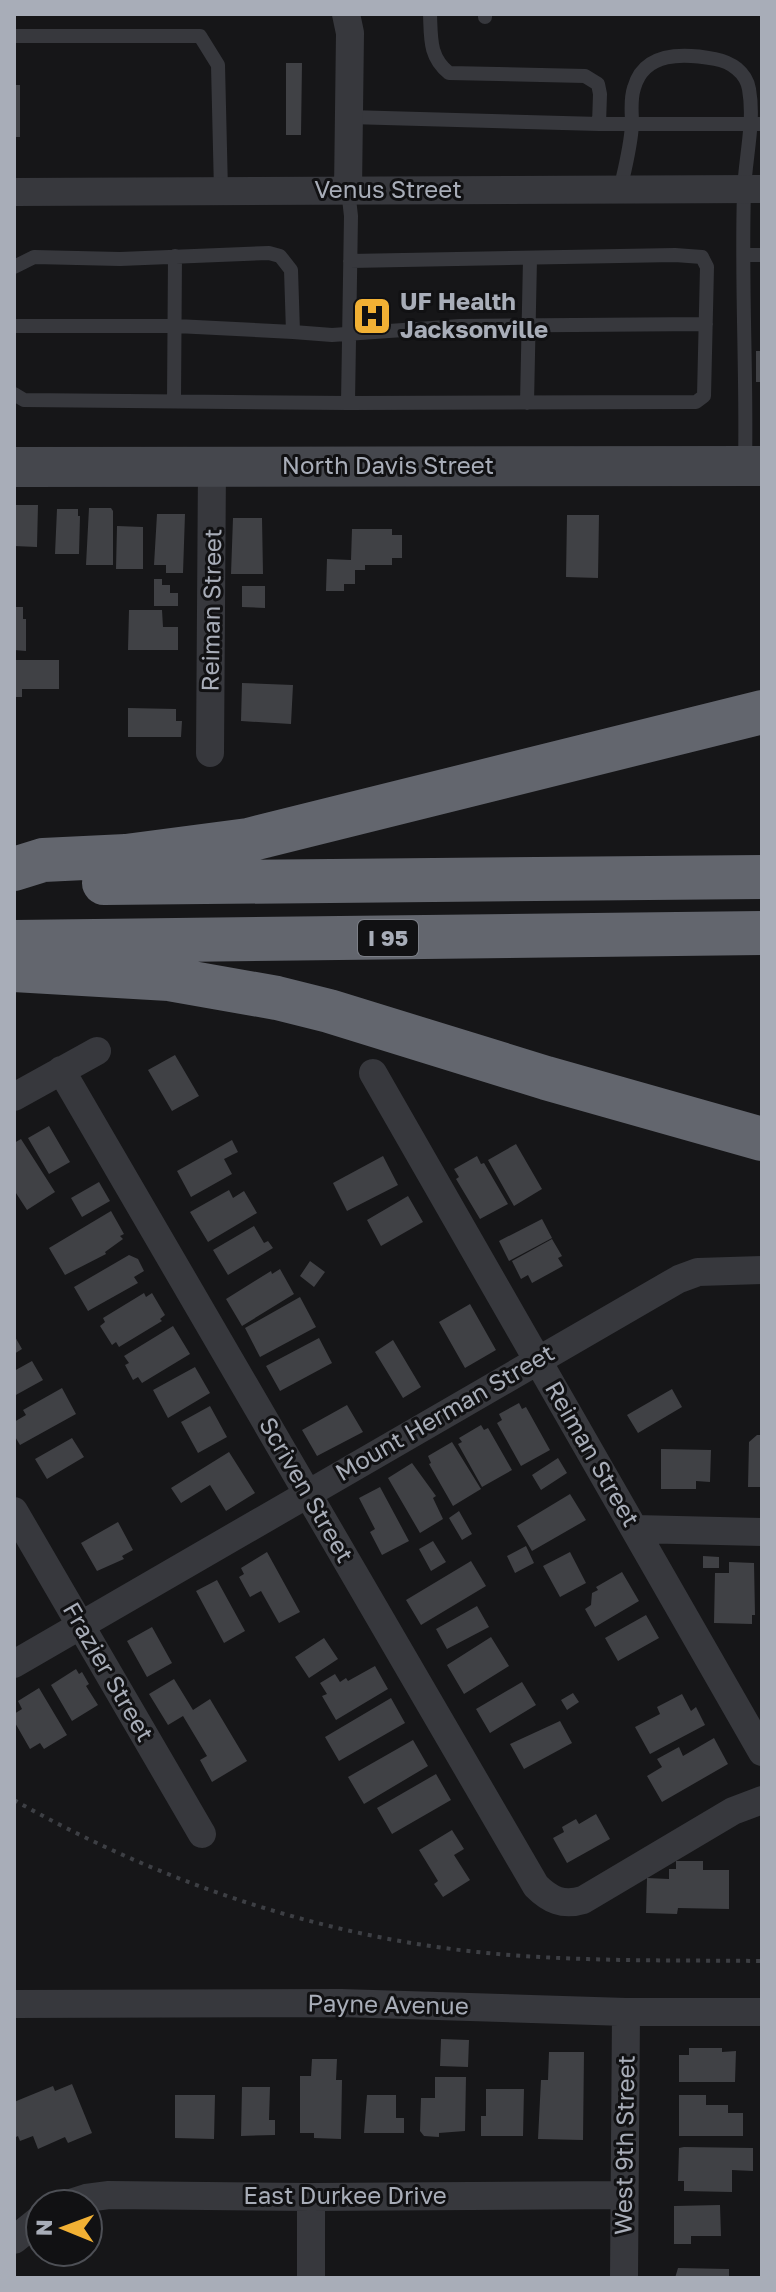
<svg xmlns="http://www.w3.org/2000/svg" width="776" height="2292" viewBox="0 0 776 2292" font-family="'Golos Text',sans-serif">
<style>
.building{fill:#404145}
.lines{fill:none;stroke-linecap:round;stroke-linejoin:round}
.path{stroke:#3d3f44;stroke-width:4;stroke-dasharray:4 6;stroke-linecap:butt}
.lane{stroke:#37383d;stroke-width:14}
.street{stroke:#37383d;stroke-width:28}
.secondary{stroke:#45474d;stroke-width:40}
.highway{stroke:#63666e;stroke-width:44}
.labels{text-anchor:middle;stroke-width:6;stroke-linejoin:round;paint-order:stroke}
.shield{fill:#111113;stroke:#7b7e86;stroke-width:2}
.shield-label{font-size:22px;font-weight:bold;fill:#a8adb8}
.street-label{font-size:24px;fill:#a8adb8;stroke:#111113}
.poi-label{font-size:24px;font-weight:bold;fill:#a8adb8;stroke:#111113;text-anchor:start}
</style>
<rect width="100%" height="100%" fill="#161618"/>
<path class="building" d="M286,63h16l-1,72h-15z
M14,85h6v52h-6z
M756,351h6v31h-6z
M14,505h24l-1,42 -23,-1z
M89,508h22l2,3v54h-27z
M57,509h21v7h2l-1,38h-24z
M157,514h28l-2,59h-17v-8h-12z
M567,515h32l-1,63 -32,-1z
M233,518h29l1,56h-32z
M117,526l26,1v42h-27z
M352,529h40v6h10v23h-10v7h-27v5h-10v14h-11v7h-18l1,-32 24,1z
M154,579h8v6h8v8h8v13h-24z
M242,586h23v22l-23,-1z
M14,607h9v12h3v32l-12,-1z
M129,610h33l1,17h15v23h-50z
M14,660h45v29h-37v8h-8z
M242,683l51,2 -2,39 -50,-3z
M128,708l48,1v12h6l-1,16h-53z
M175,1055l24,41 -27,15 -24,-41z
M49,1126l21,36 -21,12 -21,-36z
M21,1139l34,53 -28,18 -13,-20v-47z
M232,1140l6,12 -14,7 8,15 -41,23 -14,-26z
M516,1144l26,45 -28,17 -26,-46z
M383,1156l15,29 -51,26 -14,-28z
M477,1156l4,8 3,-1 24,41 -28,15 -24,-40 3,-2 -5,-8z
M99,1182l11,19 -28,16 -11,-19z
M229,1190l4,8 11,-7 13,22 -49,29 -18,-30z
M408,1196l15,26 -42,24 -14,-26z
M111,1211l13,23 -4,2 3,3 -18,13 1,2 -41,21 -16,-27z
M542,1219l10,19 -43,23 -10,-20z
M254,1226l10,17 4,-2 5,7 -45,27 -15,-25z
M552,1239l10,17 -4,2 5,8 -31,17 -4,-8 -7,4 -9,-18z
M129,1255l9,4 6,12 -10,6 4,6 -50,28 -14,-24z
M310,1261l15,11 -11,15 -14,-11z
M280,1269l14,25 -52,32 -16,-27 45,-28 1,3z
M144,1293l2,4 6,-4 13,22 -5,4 2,2 -43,26 -3,-5 -4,3 -12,-19 5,-4 -2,-4z
M300,1297l16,30 -56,30 -15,-29z
M470,1304l26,46 -31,18 -26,-46z
M173,1326l17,28 -48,29 -4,-6 -5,3 -8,-15 4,-2 -5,-7z
M14,1335l8,14 -8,5z
M319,1338l13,25 -52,28 -14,-25z
M393,1340l28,47 -18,11 -28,-46z
M32,1361l11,19 -29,16v-25z
M195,1367l15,26 -42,25 -15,-28z
M62,1388l14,26 -56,31 -6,-10v-13l12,-7 -3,-5z
M672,1389l10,18 -44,26 -11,-18z
M519,1403l3,6 4,-2 24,43 -29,16 -24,-43 5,-3 -3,-6z
M347,1405l16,27 -46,24 -15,-26z
M210,1406l17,31 -29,16 -17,-31z
M481,1425l3,5 4,-2 24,42 -30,17 -24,-43 4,-2 -3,-4z
M757,1435h5v52h-14l1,-45z
M72,1438l12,19 -37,22 -12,-20z
M452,1442l29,47 -28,17 -24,-42 2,-1 -3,-7z
M661,1449l50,1 -1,32 -14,-1v8h-35z
M229,1452l26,41 -29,18 -16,-26 -29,18 -10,-15z
M558,1458l9,15 -26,17 -9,-15z
M412,1463l24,33 -3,2 10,21 -23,14 -32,-55z
M380,1487l29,54 -27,14 -12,-23 5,-3 -16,-31z
M570,1494l16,26 -54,31 -15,-25z
M459,1511l13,23 -10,6 -13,-22z
M118,1522l15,28 -11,6 2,3 -27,12 -16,-28z
M433,1541l13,21 -15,9 -12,-22z
M526,1546l8,17 -19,10 -8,-17z
M267,1552l33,60 -21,11 -18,-32 -11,6 -11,-20 5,-3 -3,-6z
M570,1552l16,31 -26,14 -17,-31z
M703,1556l16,1v11h-16z
M471,1561l15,25 -65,39 -15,-25z
M729,1562l25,1 1,52h-3v9l-38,-1 1,-50h14z
M622,1572l17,29 -44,26 -10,-18 6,-4 1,-12 6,-3 -2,-3z
M217,1580l28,51 -21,12 -28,-52z
M477,1606l12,21 -42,22 -11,-20z
M646,1615l13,23 -41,23 -13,-23z
M152,1627l20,36 -25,14 -20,-36z
M491,1637l18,29 -45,28 -17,-29z
M324,1638l14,21 -29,19 -14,-21z
M375,1666l13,23 -52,31 -14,-24 5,-2 -7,-11 15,-9 5,8 6,-4 2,3z
M76,1669l3,5 3,-2 7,12 -3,2 12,19 -26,16 -21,-36z
M174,1679l19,31 17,-11 37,62 -35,21 -12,-22 7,-4 -24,-40 -15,9 -19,-31z
M522,1682l14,23 -46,28 -14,-24z
M39,1688l28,47 -23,14 -4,-6 -10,6 -16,-28v-7l8,-5 -4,-8z
M573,1693l6,9 -12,8 -6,-10z
M682,1694l9,17 5,-4 9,18 -55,29 -15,-27 25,-13 -3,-7z
M391,1698l14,25 -66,38 -14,-24z
M560,1721l12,22 -48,26 -14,-25z
M714,1738l14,26 -66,38 -15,-26 15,-9 -5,-8 22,-12 4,9z
M413,1740l15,26 -64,38 -16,-27z
M436,1774l15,26 -59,34 -15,-26z
M596,1814l14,25 -43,24 -14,-25 11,-6 -2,-5 14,-8 3,5z
M452,1830l12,19 -10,6 16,25 -27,17 -9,-13 4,-3 -19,-31z
M676,1861h27v9h26v39l-51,-1 -1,6 -31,-1 1,-35 22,1v-10h7z
M441,2039l28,1 -1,27 -28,-1z
M689,2048h33v4l14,-1 -1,31h-56v-27h10z
M549,2052h35l-1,88 -45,-1 3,-59h7z
M312,2059h25l-1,21h6l-1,59 -27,-1v-5h-14v-57h11z
M435,2077h31l-1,54 -26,2v4l-15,-1 -4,-5 1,-33h14z
M72,2084l20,49 -24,10 -3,-6 -27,12 -5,-13 -13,5 -2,-5 -4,2v-36l39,-16 2,5z
M242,2087h28l-1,33h6v15l-34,1z
M486,2089h38l-1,47h-42v-20h5z
M175,2095h40l-1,44 -39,-1z
M367,2095h29v23h8v15h-40z
M679,2095h27v10h22v8h15v23h-64z
M684,2147l69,1v23l-21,-1v22l-48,-1v-10h-6l1,-33z
M720,2205l1,31h-30v8h-17v-38z
M678,2268l51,1v9h-54z"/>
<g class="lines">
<path class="path" d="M14,1800c141,80 302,135 463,152 95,10 190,8 285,9"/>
<path class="lane" d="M485,14v3
M14,36h186l18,29 3,126
M349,117l250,7 1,-30 -2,-10 -13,-8 -136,-3c-20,-16 -18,-35 -19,-59
M599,124h163
M620,190c5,-22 11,-44 12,-66 0,-12 -2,-24 2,-36 10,-37 50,-35 81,-29 16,3 31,13 34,30 6,34 -4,69 -5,103 -3,91 3,182 1,274
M744,255h18
M14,267l20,-10 86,2 149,-6 11,3 11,14 2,62 39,3 128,-9 246,-2
M14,326h162l117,6
M14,394l10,6 324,3 348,-1 8,-6 3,-129 -5,-10 -27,-2 -325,6
M174,400l1,-144
M348,403l3,-187 -3,-26
M527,403l3,-144"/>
<path class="street" d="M346,14l4,19 -2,157
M14,192l748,-3
M210,753l2,-287
M61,1070l475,816c14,14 27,20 47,14l150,-89 29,-11
M373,1073l389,679
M14,1097l83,-46
M14,1511l188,323
M635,1529l127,3
M14,1664l665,-385 19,-7 64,-2
M14,2004l327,-1 285,9h136
M67,2204l19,-6 23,-3 202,2 313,-2
M14,2240l26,-21
M311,2278v-81
M624,2278l2,-266"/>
<path class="secondary" d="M14,467l748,-1"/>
<path class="highway" d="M14,869l29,-9 83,-4 122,-16 514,-128
M104,883l658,-6
M14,942l748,-9
M14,970l155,9 108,19 52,13 217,67 216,61"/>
</g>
<defs>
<g id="hospital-square" transform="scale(2)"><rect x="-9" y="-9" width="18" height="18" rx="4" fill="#f2b134" stroke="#111113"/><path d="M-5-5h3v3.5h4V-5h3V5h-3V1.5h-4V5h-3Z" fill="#111"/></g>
</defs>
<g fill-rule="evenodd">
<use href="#hospital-square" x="372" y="316"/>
</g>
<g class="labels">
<rect class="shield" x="358" y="920" width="60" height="36" rx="6"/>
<g class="shield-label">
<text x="388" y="946">I 95</text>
</g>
<g class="street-label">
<text x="388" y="198">Venus Street</text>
<text x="388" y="474">North Davis Street</text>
<text transform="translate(212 610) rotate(-89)" y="8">Reiman Street</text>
<text transform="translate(445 1413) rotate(-30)" y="8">Mount Herman Street</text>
<text transform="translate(592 1454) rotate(60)" y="8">Reiman Street</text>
<text transform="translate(306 1490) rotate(60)" y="8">Scriven Street</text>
<text transform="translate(108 1672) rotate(60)" y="8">Frazier Street</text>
<text transform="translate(388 2005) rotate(1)" y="8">Payne Avenue</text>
<text transform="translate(625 2145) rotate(-89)" y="8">West 9th Street</text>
<text x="345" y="2204">East Durkee Drive</text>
</g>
<g class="poi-label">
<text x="400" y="310">UF Health<tspan x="400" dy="28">Jacksonville</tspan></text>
</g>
</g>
<rect width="776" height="2292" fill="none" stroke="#a8adb8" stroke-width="32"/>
<g transform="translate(64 2228) rotate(271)"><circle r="38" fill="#111113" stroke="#4d4f55" stroke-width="2"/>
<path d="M0-6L14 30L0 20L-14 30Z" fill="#f2b134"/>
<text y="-12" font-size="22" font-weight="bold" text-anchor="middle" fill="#a8adb8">N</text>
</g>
</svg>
